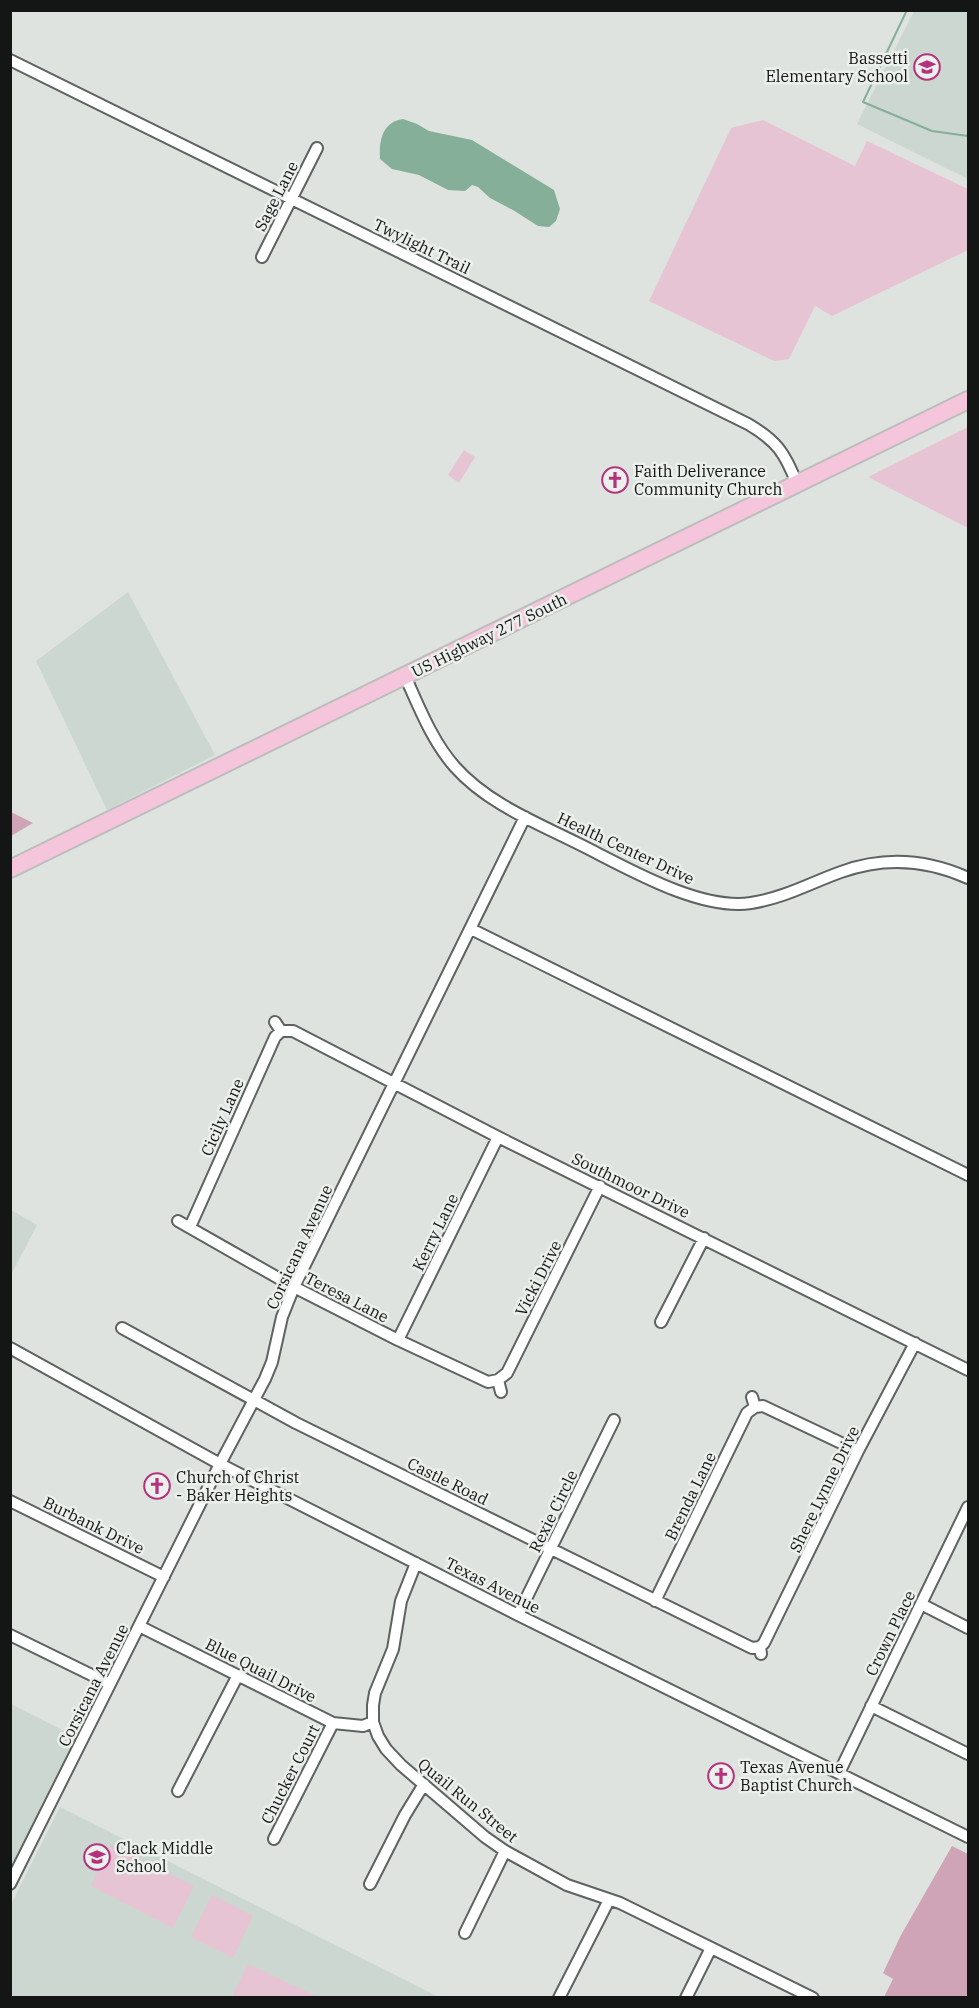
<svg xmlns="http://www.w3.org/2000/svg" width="979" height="2008" viewBox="0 0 979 2008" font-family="'IBM Plex Serif',serif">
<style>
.built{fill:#cbd7d0}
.green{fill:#e6c4d3}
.forest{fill:#cfa4b7}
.water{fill:#85af98}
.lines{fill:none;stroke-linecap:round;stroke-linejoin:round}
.stream{stroke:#85af98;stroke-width:2}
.minor-casing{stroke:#5e6260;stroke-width:14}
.highway-casing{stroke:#bdbdbd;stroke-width:20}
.minor{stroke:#fff;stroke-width:10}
.highway{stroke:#f5c6db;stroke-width:16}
.labels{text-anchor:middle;stroke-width:5;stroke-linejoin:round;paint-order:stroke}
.poi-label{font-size:16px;fill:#141515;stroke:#ecf0ed;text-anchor:start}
.street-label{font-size:16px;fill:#141515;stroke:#ecf0ed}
</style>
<rect width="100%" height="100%" fill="#dee3e0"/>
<path class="built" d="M914,11h54v168l-111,-55z
M128,592l87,163 -108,55 -71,-149z
M11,1210l26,15 -26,50z
M11,1704l65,33 -65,134z
M60,1807l379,190h-428l-1,-91z"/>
<path class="green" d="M763,120l92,46 12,-25 101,48v61l-136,66 -17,-10 -26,53 -15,2 -125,-60 82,-173z
M968,427v101l-100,-51z
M464,450l11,7 -16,26 -11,-8z
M111,1845l83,41 -21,42 -82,-42z
M212,1895l41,21 -20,42 -42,-21z
M248,1964l70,33h-86z"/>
<path class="forest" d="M10,812h1l22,11 -22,13z
M952,1846l16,8v143h-84l9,-18 -10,-6 18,-38z"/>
<path class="water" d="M403,119l14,5 12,7 43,9 82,50 6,19 -4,12 -7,6 -11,-1 -25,-16 -23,-12 -12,-11 -6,-2 -7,6 -17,-1 -29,-15 -27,-6 -12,-10c-1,-18 2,-37 23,-40z"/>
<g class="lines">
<path class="stream" d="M907,10l-44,92 69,29 36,5"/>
<g class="minor-casing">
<path id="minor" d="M10,60l738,364c29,17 37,29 49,60
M262,257l55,-109
M405,676c14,31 27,65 50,91 32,36 80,55 122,76 47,23 121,68 174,60 33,-5 59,-20 90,-31 44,-16 85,-13 127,6
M471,929l497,246
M281,1031h12l205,106 470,233
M178,1221l116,66 104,53 90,42 10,-2 3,12
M190,1227l85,-190 6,-6 -6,-9
M661,1322l43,-84
M122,1328l174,95 456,225 8,-1 1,7
M398,1340l100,-203
M10,1348l210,116 298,151 450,222
M498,1380l9,-7 93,-187
M752,1397l3,10 8,-1 95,45
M10,1501l154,76
M416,1563l-15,38 -8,48 -18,44 -2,12v17l5,14 8,13 15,16 84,72 20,14 62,34 53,18 193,95
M655,1601l92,-188 8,-6
M921,1604l47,24
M518,1615l96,-195
M139,1626l194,97 30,3 10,-4
M10,1635l100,49
M760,1647l4,-4 94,-192 57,-108
M871,1706l97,48
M839,1773l129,-266
M178,1791l60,-116
M274,1839l59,-116
M10,1884l210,-420 45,-85 7,-17 10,-45 12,-30 231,-470
M370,1884l35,-69 19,-31
M465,1933l40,-82
M559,1998l50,-98
M686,1998l25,-50"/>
</g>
<g class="highway-casing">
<path id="highway" d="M10,869l958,-469"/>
</g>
<use href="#minor" class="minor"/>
<use href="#highway" class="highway"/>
</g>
<defs>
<g id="school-ring" transform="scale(1.35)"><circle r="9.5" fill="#ecf0ed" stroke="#b4327b" stroke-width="1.5"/><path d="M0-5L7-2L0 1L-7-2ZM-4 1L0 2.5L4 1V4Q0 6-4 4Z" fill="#b4327b"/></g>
<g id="church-ring" transform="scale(1.35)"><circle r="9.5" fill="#ecf0ed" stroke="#b4327b" stroke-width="1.5"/><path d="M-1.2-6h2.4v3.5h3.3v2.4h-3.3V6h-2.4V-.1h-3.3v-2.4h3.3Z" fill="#b4327b"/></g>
</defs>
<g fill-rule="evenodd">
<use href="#school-ring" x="927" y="67"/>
<use href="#church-ring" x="615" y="480"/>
<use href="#church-ring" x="157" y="1486"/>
<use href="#church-ring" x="721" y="1776"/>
<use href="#school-ring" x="97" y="1857"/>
</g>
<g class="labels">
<g class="poi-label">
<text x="908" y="64" text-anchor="end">Bassetti<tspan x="908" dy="18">Elementary School</tspan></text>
<text x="634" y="477">Faith Deliverance<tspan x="634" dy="18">Community Church</tspan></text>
<text x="176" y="1483">Church of Christ<tspan x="176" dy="18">- Baker Heights</tspan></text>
<text x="740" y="1773">Texas Avenue<tspan x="740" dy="18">Baptist Church</tspan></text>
<text x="116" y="1854">Clack Middle<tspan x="116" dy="18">School</tspan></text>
</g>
<g class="street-label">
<text transform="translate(276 196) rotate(-63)" y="6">Sage Lane</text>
<text transform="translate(422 246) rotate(26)" y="6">Twylight Trail</text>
<text transform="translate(489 635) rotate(-26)" y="6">US Highway 277 South</text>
<text transform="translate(626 848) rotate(25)" y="6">Health Center Drive</text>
<text transform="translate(222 1117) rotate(-66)" y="6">Cicily Lane</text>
<text transform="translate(631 1185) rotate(26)" y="6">Southmoor Drive</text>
<text transform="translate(435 1232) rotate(-64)" y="6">Kerry Lane</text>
<text transform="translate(299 1247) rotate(-65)" y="6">Corsicana Avenue</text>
<text transform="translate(538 1278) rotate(-63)" y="6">Vicki Drive</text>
<text transform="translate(347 1297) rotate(27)" y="6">Teresa Lane</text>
<text transform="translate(448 1481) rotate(26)" y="6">Castle Road</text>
<text transform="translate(824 1489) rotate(-64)" y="6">Shere Lynne Drive</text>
<text transform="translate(690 1496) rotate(-64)" y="6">Brenda Lane</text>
<text transform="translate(553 1511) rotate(-64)" y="6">Rexie Circle</text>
<text transform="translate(94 1525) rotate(26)" y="6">Burbank Drive</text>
<text transform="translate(493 1585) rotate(27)" y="6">Texas Avenue</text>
<text transform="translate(890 1633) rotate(-64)" y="6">Crown Place</text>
<text transform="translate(261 1670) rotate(27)" y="6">Blue Quail Drive</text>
<text transform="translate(93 1685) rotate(-63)" y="6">Corsicana Avenue</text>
<text transform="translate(290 1774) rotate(-63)" y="6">Chucker Court</text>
<text transform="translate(468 1800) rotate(39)" y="6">Quail Run Street</text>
</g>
</g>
<rect width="979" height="2008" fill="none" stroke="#141515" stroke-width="24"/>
</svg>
